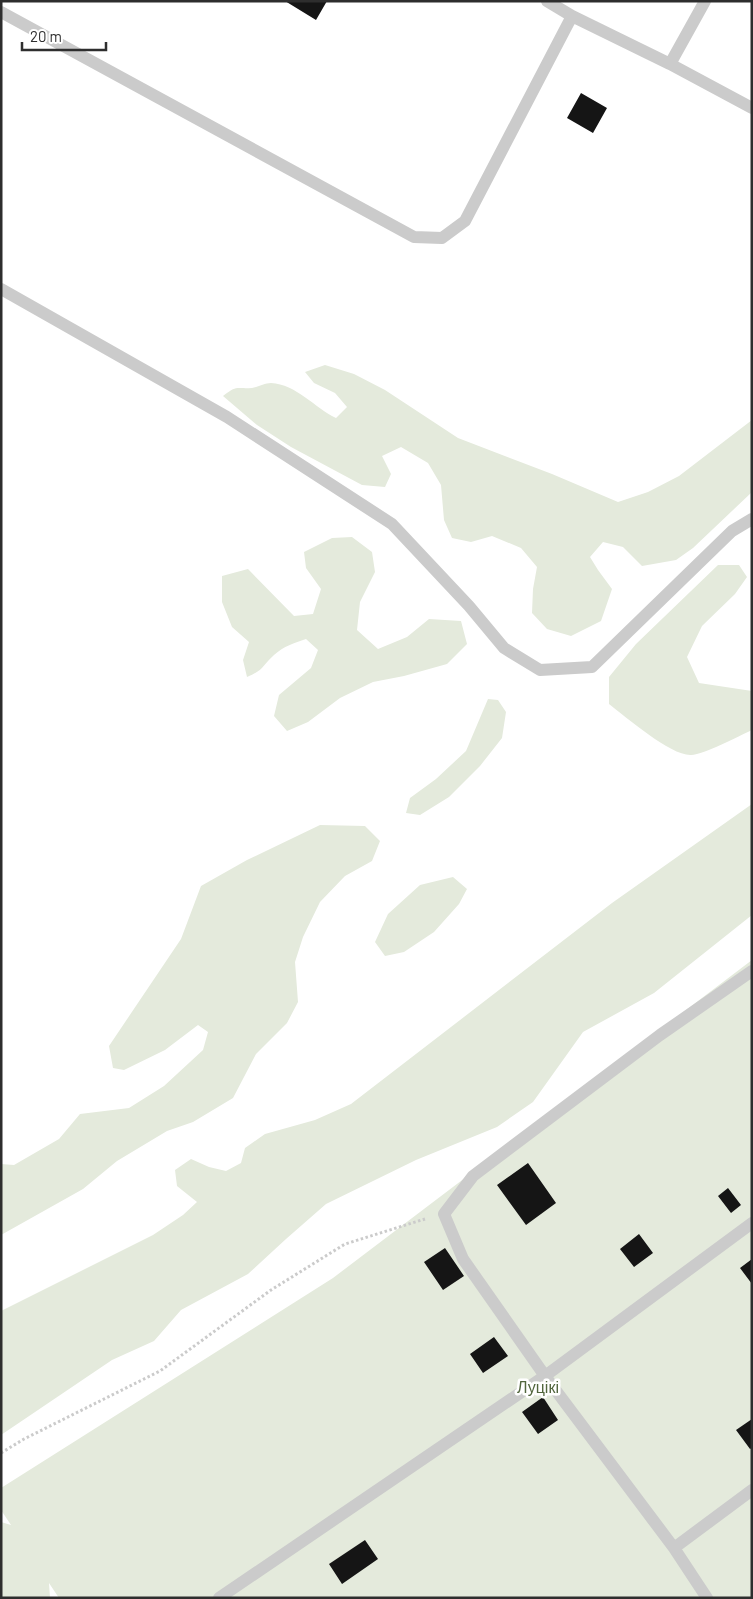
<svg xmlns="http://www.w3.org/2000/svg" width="753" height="1599" viewBox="0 0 753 1599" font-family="Barlow,sans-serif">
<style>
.green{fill:#e4eadc}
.building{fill:#151515}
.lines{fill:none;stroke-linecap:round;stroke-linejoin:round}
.path{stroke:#cbcbcb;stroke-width:3;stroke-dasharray:2.5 2.5;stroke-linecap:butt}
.service{stroke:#cbcbcb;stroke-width:12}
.labels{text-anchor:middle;stroke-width:5;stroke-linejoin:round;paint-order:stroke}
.park-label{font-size:16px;fill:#52663e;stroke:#fff}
</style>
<rect width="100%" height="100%" fill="#fff"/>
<path class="green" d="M325,365l29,9 31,16 73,48 94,36 66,28 30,-10 31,-16 73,-56v72l-59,56 -17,12 -34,6 -19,-19 -20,-5 -13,15 8,13 14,19 -11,32 -30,15 -24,-7 -15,-16 1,-24 4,-22 -16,-19 -29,-12 -21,6 -19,-4 -8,-18 -3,-35 -13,-22 -27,-16 -19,9 9,18 -6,13 -23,-2 -71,-38 -34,-22 -34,-29c15,-11 11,-7 29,-8 6,-1 13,-5 19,-5 25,1 44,25 65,35l11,-11 -12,-14 -21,-10 -9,-11z
M352,537l20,15 3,20 -15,30 -3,28 21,19 29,-12 22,-18 32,2 6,23 -20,20 -43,12 -31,6 -33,16 -32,24 -21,9 -13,-15 5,-21 32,-27 7,-18 -12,-11c-12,4 -22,7 -32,16 -12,11 -10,15 -27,22l-4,-17 6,-18 -17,-15 -10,-25v-26l26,-7 46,47 19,-2 8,-25 -15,-21 -2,-16 28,-14z
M718,565h21l8,12 -12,17 -33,32 -15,31 12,26 53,8v39c-15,7 -47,24 -61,25 -20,1 -65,-38 -82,-51v-27l27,-33z
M488,699l10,1 8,12 -4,26 -22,28 -31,31 -29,18 -14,-2 4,-15 26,-19 30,-28z
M752,804v111l-98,78 -71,39 -50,70 -36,25 -81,33 -90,44 -40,35 -38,35 -67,36 -27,31 -42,19 -111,75v-124l152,-76 30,-20 14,-13 -20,-16 -2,-16 16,-11 18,8 17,4 15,-8 4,-15 20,-14 50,-14 36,-16 261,-201z
M320,825l45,1 15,15 -8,20 -27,15 -25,26 -17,35 -8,25 3,40 -11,21 -31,31 -23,44 -40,24 -26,9 -50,30 -34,28 -82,46v-71l13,1 45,-26 21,-25 49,-6 35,-22 39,-36 5,-18 -10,-7 -33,25 -41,20 -11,-2 -4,-22 72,-107 20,-53 46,-26z
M453,877l14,12 -8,15 -25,28 -30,20 -19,4 -10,-14 13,-28 32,-29z
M752,960v638h-693l-10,-15 1,15h-49v-76l10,3 -10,-15v-22l332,-210z"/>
<path class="building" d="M285,1h42l-11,19z
M581,93l26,15 -14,25 -26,-15z
M528,1163l28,40 -30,22 -29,-40z
M728,1188l13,17 -10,8 -13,-17z
M639,1234l14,19 -19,14 -14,-18z
M445,1248l19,28 -21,14 -19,-28z
M752,1259v25l-12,-16z
M494,1337l14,19 -25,17 -13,-19z
M543,1397l15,23 -20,14 -16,-22z
M752,1419v29l-2,1 -14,-19z
M365,1540l13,19 -36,25 -13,-20z"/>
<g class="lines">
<path class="path" d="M1,1453l23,-14 136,-68 111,-81 74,-46 80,-25"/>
<path class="service" d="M547,1l25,15 98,48 82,44
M1,12l413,225 28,1 23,-17 107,-205
M670,64l35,-63
M1,289l226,128 165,107 77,82 35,42 36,22 52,-3 140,-136 20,-12
M674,1548l78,-58
M219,1598l326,-222 207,-153
M707,1598l-33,-50 -129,-172 -82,-117 -19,-45 29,-38 187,-141 92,-64"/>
</g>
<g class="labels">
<g class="park-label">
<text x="538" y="1393">Луцікі</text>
</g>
</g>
<rect width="753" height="1599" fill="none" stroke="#2e2e2e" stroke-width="5"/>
<path d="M22 42v8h84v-8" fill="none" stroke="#2e2e2e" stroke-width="2.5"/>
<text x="30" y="42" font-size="15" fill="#2e2e2e" stroke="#ffffff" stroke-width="4" paint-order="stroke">20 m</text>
</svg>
